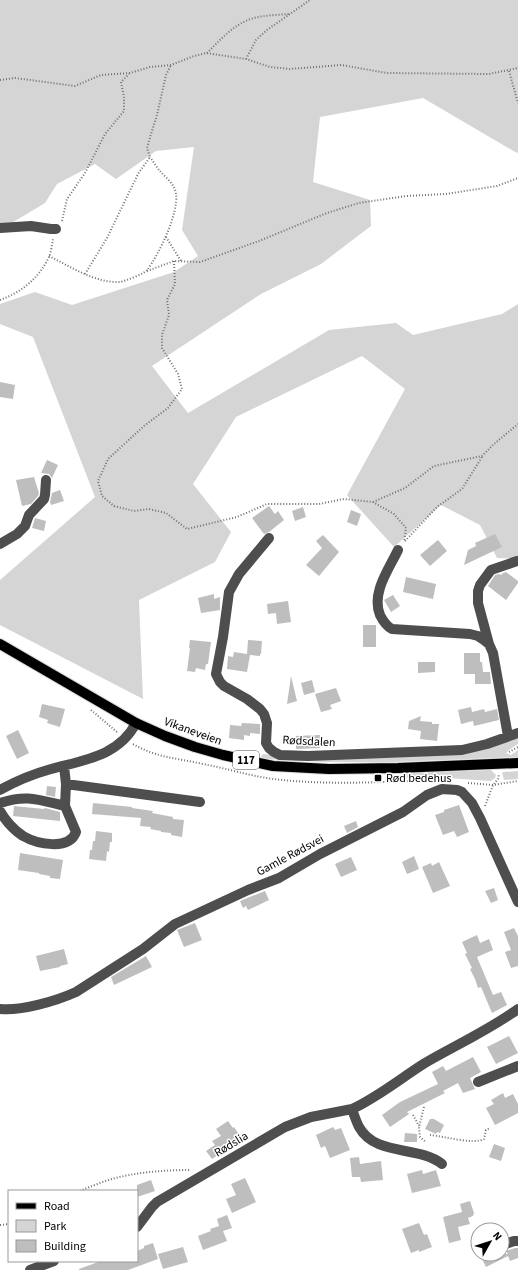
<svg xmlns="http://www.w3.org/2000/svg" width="518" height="1270" viewBox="0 0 518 1270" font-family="'Source Sans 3',sans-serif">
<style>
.green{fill:#d5d5d5}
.building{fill:#bebebe}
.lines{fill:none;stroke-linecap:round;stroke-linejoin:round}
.major-casing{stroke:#dbdbdb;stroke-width:12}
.path{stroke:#707070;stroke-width:2;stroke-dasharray:1 2;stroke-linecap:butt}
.minor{stroke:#4e4e4e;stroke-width:10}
.major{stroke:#000;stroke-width:10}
.poi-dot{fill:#000;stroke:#fff;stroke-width:1.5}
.labels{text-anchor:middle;stroke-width:3;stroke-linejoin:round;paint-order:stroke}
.shield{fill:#fff;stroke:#4c4c4c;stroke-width:1}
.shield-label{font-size:11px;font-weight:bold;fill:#000}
.street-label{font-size:12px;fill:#000;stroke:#fff}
.poi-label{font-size:12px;fill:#000;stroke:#fff;text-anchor:start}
</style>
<rect width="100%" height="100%" fill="#fff"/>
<path class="green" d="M0,0h518v152l-1,1 -94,-55 -103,19 -7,65 57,18 1,26 -50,38 -60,30 -109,72 36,47 141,-83 67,-7 17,12 89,-21 16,-10v255l-21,-1 -17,-33 -39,-20 -47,42 -47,-52 58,-106 -43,-33 -126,61 -43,67 38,48 -16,30 -76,38 4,99 -143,-74v-45l95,-83 -62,-160 -33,-13v-20l35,-12 37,13 102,-33 24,-16 -16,-26 12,-83 -38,4 -40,28 -21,-15 -38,20 -12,19 -40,24h-5z
M518,737v7l-9,6 -3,3 5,2 7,-5v7l-123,5h-70l-62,-3 -2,-3 2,-2 46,5 87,-2z
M491,770l5,5 -1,3 -4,3 -58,-4 -50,2 23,-5 27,-2z
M518,771v8l-14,1 -2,-8z"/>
<path class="building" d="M0,382l15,3 -2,14 -13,-2z
M47,460l11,5 -6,13 -3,-4 -8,-1z
M34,477l5,16 -1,3 -7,8 -9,2 -6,-26z
M60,490l4,11 -13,4 -1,-3 2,-9z
M269,506l6,8 3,-3 6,9 -15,12 -5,2 -12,-16z
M303,507l3,10 -11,4 -3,-10z
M351,510l10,4 -4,12 -10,-4z
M35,518l11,3 -2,10 -12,-3z
M495,534l7,13 -38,18 4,-15 8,-4 -1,-3z
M323,535l16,17 -20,24 -13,-11 16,-17 -6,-7z
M438,540l9,11 -17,15 -10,-11z
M506,572l12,9v2l-12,17 -18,-14 7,-11 4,-1 2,1 2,-2z
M406,577l30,7 -3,15 -30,-7z
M214,594v5l6,-2v13l-19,3 -3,-15z
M393,595l7,11 -9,6 -7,-12z
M288,601l3,21 -14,2 -1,-11 -8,1 -1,-10z
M363,625h13v22h-13z
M190,640l21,2 -3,22h-2l-1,6 -9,-2 -1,4 -8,-1 3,-23h-1z
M248,640l14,1 -1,13h-1v2l-10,-1 -3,17 -20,-3 1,-13 5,1 1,-5 13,2z
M464,653h16v9h2l1,10h7l1,12h-16v-10h-11z
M418,662h17v10l-17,1z
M291,676l6,25 -10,3z
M312,680l3,12 -11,3 -3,-12z
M336,688l5,13 -11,4 2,4 -11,3 -6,-18z
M42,704l23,5 -5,18 -13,-4 1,-3 -9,-3z
M471,707l1,5 12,-3 1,3 12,-3 2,11 -25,6 -1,-5 -12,3 -3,-14z
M421,716l-1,5 12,1v2h7l-2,17 -17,-2 1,-8 -13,-2 1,-8z
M242,723l18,1v10l-10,-1v3l-6,-1v5l-15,-2 1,-13 11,1z
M18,730l11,23 -12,6 -11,-23z
M320,735v13l-24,1v-13z
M47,786l9,1 -1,10 -9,-2z
M93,803l39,4v1l21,3 -1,2 21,4v2l11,1 -2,17 -11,-2v-2l-10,-1v-1l-11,-2 1,-2 -11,-1 1,-8 -49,-4z
M459,805l10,27 -12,5 -3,-6 -11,4 -8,-20 9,-3v-2z
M14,806l30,3 1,-1 15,4v9l-47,-5z
M356,821l2,6 -11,6 -3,-7z
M96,831l16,2v9h-2l-1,10 -2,-1 -1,10 -17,-2 1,-9h2l1,-9h2z
M20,853l43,7 -3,19 -10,-1v-2l-11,-2v-1l-21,-3z
M414,856l5,13 -12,5 -5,-12z
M351,857l6,13 -16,7 -6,-13z
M439,862l11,24 -17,7 -11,-26 9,-4 1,3z
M494,888l4,12 -7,3 -6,-12z
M265,891l4,9 -21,10 -2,-4 -3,2 -3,-7z
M195,923l7,17 -18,7 -7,-17z
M514,928l4,8v30l-7,2 -6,-16 6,-2 -7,-18z
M477,935l3,8 9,-4 4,11 -16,7 16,38 8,-3 6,13 -15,8 -11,-26 -3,1 -3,-9 -5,-10 2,-1 -7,-14 2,-1 -5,-11z
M64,949l4,15 -8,2v1l-20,4 -4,-15z
M146,956l6,11 -38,18 -3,-8z
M509,1036l9,17 -22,11 -9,-17z
M473,1057l8,15 -11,6 5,11 -12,4 -5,-10 -15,8 2,2 -38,19 2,2 -19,13 -8,-12 18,-13 38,-18 -6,-12 11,-6 3,5z
M503,1093l2,5 8,-4 5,10v9l-23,12 -9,-17 8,-4 -3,-4z
M430,1119h4l10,6 -4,8 -3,-1 -1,2 -11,-5z
M228,1121l5,7 1,-1 8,12 -30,20 -6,-8 9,-6 -3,-4 9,-5 -5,-7z
M333,1127l2,3 6,-2 9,22 -20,8 -5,-12 -4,2 -5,-13z
M405,1133l12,1v8h-13z
M494,1144l11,4 -4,13 -12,-4z
M359,1157l1,7 21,-3 2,19 -22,2 -1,-5h-8l-2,-19z
M422,1170l1,4 13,-4 5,16 -29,7 -5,-19z
M245,1178l11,24 -24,11 -6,-14 10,-4 -5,-11z
M151,1180l4,11 -18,6v-12z
M470,1201l4,12 -1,3 -5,2 2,6 -12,3 3,13 -12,3 -6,-26 19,-5 -2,-8z
M227,1215l5,13 -9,3 4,10 -24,9 -5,-14 13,-5 -1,-2 9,-3 -2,-7z
M419,1223l5,12 3,-1 5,13 -13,5v-2l-8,3 -9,-24z
M153,1243l5,16 -30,11h-49v-1l22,-8h36v-10l7,-3v-2z
M183,1247l5,15 -25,7 -5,-15z
M515,1248h3v10l-8,3 -2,-5 -22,11 -4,-8 9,-5h17l-2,-3z"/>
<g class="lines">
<g class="major-casing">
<path id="major" d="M0,644l136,79 29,13 30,11 28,8 50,11 56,3 69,-1 120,-5"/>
</g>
<path class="path" d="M207,53c14,-14 28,-30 47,-35 11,-3 24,-3 35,-4
M246,59l10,-19 11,-10 43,-30
M509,71l9,32
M0,80l15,-2 60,8 26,-11 29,-2 20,-6 21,-2 23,-9 12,-3 40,6 24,8 20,2 51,-4 46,8 102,1 29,-6
M62,221l5,-22 18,-26 20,-39 19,-23v-14l-3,-15 8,-8
M166,237l15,24
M49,256c22,11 46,27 71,26 5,-1 24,-8 27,-12 12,-15 32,-58 29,-76 -1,-10 -11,-17 -17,-24 -3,-4 -6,-9 -9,-13
M174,261l1,23 -8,16 2,15 -7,20v13l16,26 4,15 -14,19 -24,18 -36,33 -10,22 4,15 12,10 20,5 15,-2 17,4 21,16 50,-12 30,-13h52l25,-5 29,3 21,12 12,14 -2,14
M147,271l27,-10 26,1 59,-21 68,-28 32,-10 47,-7 40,-2 51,-8 21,-8
M85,274l22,-36 31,-64 12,-17 -3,-9 4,-14 6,-19 9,-40 5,-10
M0,300c22,-8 39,-22 49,-43 2,-5 3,-12 4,-18
M373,502l32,-14 29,-22 48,-10 12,-12 24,-20
M405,541l32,-34 25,-18 20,-32
M91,710l26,22
M133,744c24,14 44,14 70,20 27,5 53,14 80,16 50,5 102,2 152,0
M509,752l9,-5
M468,783l25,2 25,-4
M485,806l8,-21 5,-6 1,-5
M424,1107l-5,20 1,10 6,5
M413,1115l6,11
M430,1135c13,1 44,10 54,4l2,-9 4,-2
M80,1191c10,-4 21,-9 32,-12 25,-7 53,-9 79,-9
M0,1225l9,-1"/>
<path class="minor" d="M0,228l31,-2 20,3h5
M269,538l-30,36 -10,18 -6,45 -7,37 4,8 4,4 23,13 13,10 4,5 3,9 -1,20 3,5 5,4 6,3 28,1 154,-6 25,-6 31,-11
M0,544l17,-10 8,-8 4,-11 15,-16 1,-4 1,-15
M398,550c-9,19 -27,43 -18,65 3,6 6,11 12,14l78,5 8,2 6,4 5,4 4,9 15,83
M489,644l-11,-41v-12l2,-6 11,-15 26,-9
M66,784l134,18
M0,790c16,-9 33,-16 51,-21 33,-9 68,-13 85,-46
M0,803c27,-9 39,-3 65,3
M0,811c5,9 14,19 23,25 14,8 46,15 53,-4l-11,-26 1,-22 -2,-18
M0,1009c22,2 56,-8 76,-17l67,-43 32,-25 73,-34 31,-12 41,-24 83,-42 24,-17 15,-6 15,1 5,2 10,11 8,15 38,84
M478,1082l40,-16
M442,1164c-24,-19 -66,-7 -83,-37 -3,-6 -5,-12 -7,-18 26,-12 49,-31 73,-46 31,-18 64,-33 93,-54
M137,1227l15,-20 5,-5 128,-75 26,-10 41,-8
M503,1245l11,-4h4
M30,1270l24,-9"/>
<use href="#major" class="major"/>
</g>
<rect class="poi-dot" x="374" y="774" width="8" height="8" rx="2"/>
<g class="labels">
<rect class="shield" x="233" y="751" width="26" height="18" rx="3"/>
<g class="shield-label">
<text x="246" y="764">117</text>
</g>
<g class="street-label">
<text transform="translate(193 731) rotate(20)" y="4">Vikaneveien</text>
<text transform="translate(309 741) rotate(3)" y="4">Rødsdalen</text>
<text transform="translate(290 855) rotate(-28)" y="4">Gamle Rødsvei</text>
<text transform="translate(231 1144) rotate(-31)" y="4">Rødslia</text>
</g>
<g class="poi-label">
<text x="386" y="782">Rød bedehus</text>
</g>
</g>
<rect x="8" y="1190" width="130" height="72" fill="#ffffff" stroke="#999999"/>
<rect x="16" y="1203" width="20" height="6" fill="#000000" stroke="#999999"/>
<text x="44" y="1210" font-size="12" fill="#000000">Road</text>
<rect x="16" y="1220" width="20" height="12" fill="#d5d5d5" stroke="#999999"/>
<text x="44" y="1230" font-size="12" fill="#000000">Park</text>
<rect x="16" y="1240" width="20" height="12" fill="#bebebe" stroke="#999999"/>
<text x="44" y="1250" font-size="12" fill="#000000">Building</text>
<g transform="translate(490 1242) rotate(51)"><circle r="19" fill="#ffffff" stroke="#999999"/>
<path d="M0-3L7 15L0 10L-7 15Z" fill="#000000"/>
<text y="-6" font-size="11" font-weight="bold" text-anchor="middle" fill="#000000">N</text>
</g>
</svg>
